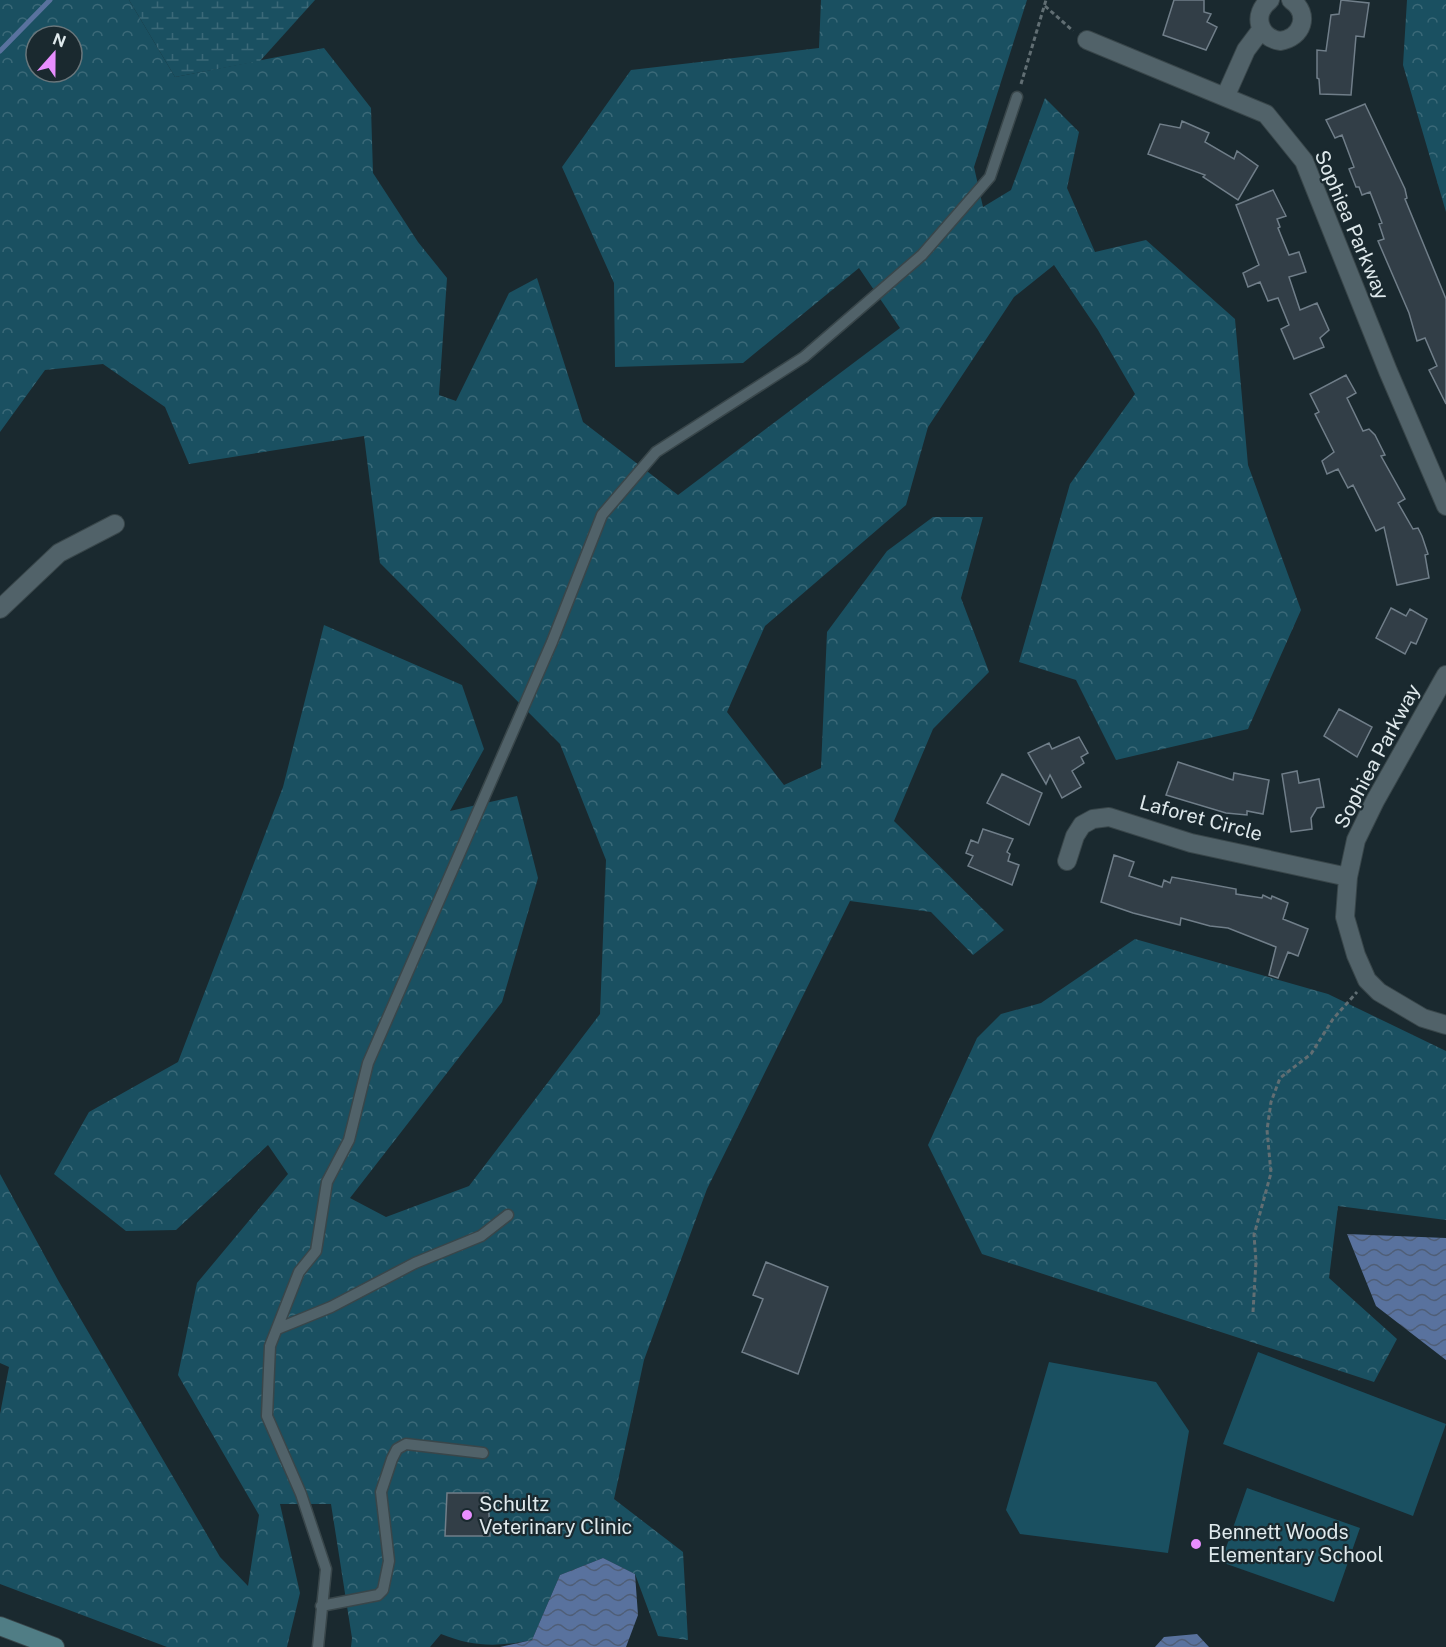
<svg xmlns="http://www.w3.org/2000/svg" width="1446" height="1647" viewBox="0 0 1446 1647" font-family="'Public Sans',sans-serif">
<style>
.forest{fill:url(#forest-crowns);fill-rule:evenodd}
.wetland{fill:url(#wetland-marsh)}
.pitch{fill:#1a5061}
.water{fill:url(#water-waves)}
.lines{fill:none;stroke-linecap:round;stroke-linejoin:round}
.stream{stroke:#59729e;stroke-width:5}
.building{fill:#323e47;stroke:#707e89;stroke-width:1.5}
.lane-casing{stroke:#39464a;stroke-width:13}
.street-casing{stroke:#39464a;stroke-width:20}
.secondary-casing{stroke:#39464a;stroke-width:20}
.path{stroke:#616e73;stroke-width:3;stroke-dasharray:4.5 3;stroke-linecap:butt}
.lane{stroke:#516269;stroke-width:10}
.street{stroke:#516269;stroke-width:18}
.secondary{stroke:#507d85;stroke-width:18}
.poi-dot{fill:#e88eff;stroke:#1a292f;stroke-width:2}
.labels{text-anchor:middle;stroke-width:4.5;stroke-linejoin:round;paint-order:stroke}
.street-label{font-size:20px;fill:#dfe9ec;stroke:#1a292f}
.poi-label{font-size:20px;fill:#dfe9ec;stroke:#1a292f;text-anchor:start}
</style>
<defs>
<pattern id="forest-crowns" width="20" height="18" patternUnits="userSpaceOnUse" patternTransform="scale(1.5)"><rect width="20" height="18" fill="#1a5061"/><path d="M2 6a3 3 0 1 1 6 0M12 15a3 3 0 1 1 6 0" fill="none" stroke="#3b6978"/></pattern>
<pattern id="wetland-marsh" width="20" height="14" patternUnits="userSpaceOnUse" patternTransform="scale(1.5)"><rect width="20" height="14" fill="#1a5061"/><path d="M1 5h8M5 5V1M11 12h8M15 12V8" fill="none" stroke="#3b6978"/></pattern>
<pattern id="water-waves" width="16" height="10" patternUnits="userSpaceOnUse" patternTransform="scale(1.5)"><rect width="16" height="10" fill="#59729e"/><path d="M0 5q4-4 8 0t8 0" fill="none" stroke="#4f5e77"/></pattern>
</defs>
<rect width="100%" height="100%" fill="#1a292f"/>
<path class="forest" d="M0,0h129l46,77 149,-29 47,60 2,65 45,69 29,36 -8,117 17,6 53,-108 28,-15 46,144 95,73 222,-167 -41,-60 -116,95 -128,4 -1,-84 -52,-116 69,-97 188,-22 2,-48h206l-53,167 9,40 28,-17 34,-92 34,34 -12,56 28,64 51,-12 89,79 13,146 53,145 -53,119 -132,31 -40,-80 -57,-18 51,-178 65,-90 -37,-64 -44,-65 -40,32 -86,130 -22,78 -141,121 -38,86 57,73 37,-17 6,-136 60,-81 46,-34h50l-22,81 28,74 -56,57 -39,92 110,109 -31,25 -42,-43 -81,-11 -143,288 -63,171 -30,139 69,53 5,88 -30,-4 -23,-62 -32,-16 -43,17 -28,65c-34,7 -59,7 -91,-6l-11,13h-79l1,-9 -21,-134h-51l20,89 -13,54h-120l-167,-63v-170l9,-47 -9,-4v-189l59,108 161,275 28,29 11,-71 -81,-140 19,-92 91,-109 -20,-29 -92,85 -50,1 -72,-57 35,-62 89,-50 105,-275 41,-162 138,60 22,64 -34,62 67,-15 21,82 -36,124 -152,196 36,19 83,-31 131,-172 6,-154 -46,-116 -180,-181 -16,-127 -175,28 -24,-57 -62,-43 -58,6 -45,62zM36,36h36v36h-36z
M1407,0h39v212l-43,-147z
M1135,939l193,55 118,57v169l-108,-14 -9,72 68,61 -23,43 -392,-128 -54,-109 49,-107 24,-24 40,-11z"/>
<path class="wetland" d="M129,0h186l-55,61 -85,16z"/>
<path class="pitch" d="M1258,1352l188,72 -33,92 -190,-72z
M1049,1362l107,20 33,49 -21,122 -148,-19 -14,-24z
M1247,1488l113,40 -26,74 -113,-40z"/>
<path class="water" d="M1347,1234l99,4v122l-70,-54z
M603,1558l32,16 3,41 -12,32h-126l32,-7 28,-65z
M1197,1634l12,13h-54l9,-10z"/>
<g class="lines">
<path class="stream" d="M0,51l50,-51"/>
</g>
<path class="building" d="M1174,0h30v12l7,2 -4,8 10,5 -11,23 -43,-15z
M1341,0l28,3 -5,34 -8,-1 -5,59 -31,-1 -1,-15 -2,-1v-28l9,1 5,-36 8,-1z
M1365,104l40,85 2,9 -2,1 41,100v105l-17,-34 8,-4 -12,-28 -8,3 -8,-28 -31,-72 6,-2 -5,-15 3,-1 -12,-31 -8,3 -3,-8h-3l-7,-18 5,-2 -12,-32 -7,3 -9,-18z
M1182,121l27,12 -4,9 29,17 3,-8 21,15 -20,34 -35,-23 2,-2 -57,-21 12,-30 20,4z
M1273,190l13,26 -9,3 3,8 -2,1 11,27 10,-3 7,20 -17,5 11,33 17,-7 12,27 -9,8 4,9 -30,12 -13,-30 8,-4 -11,-27 -10,3 -8,-19 -12,5 -5,-14 16,-8 -23,-60z
M1346,375l10,18 -9,5 16,33 6,-2 6,6 10,20 -4,1 24,43 -7,4 15,26 5,-1 4,8 6,18 -3,1 4,23 -32,7 -13,-58 -8,4 -23,-46 -5,3 -10,-19 -11,5 -5,-13 12,-9 -19,-38 4,-2 -9,-18z
M1391,608l15,8 4,-7 17,10 -11,25 -5,-2 -6,12 -29,-16z
M1339,709l33,18 -15,30 -33,-21z
M1079,737l9,16 -7,4 3,6 -12,8 9,16 -19,11 -12,-23 -4,9 -18,-31 21,-10 3,6z
M1178,762l55,18 1,-7 35,7 -6,34 -16,-3v4l-21,-2 -60,-18z
M1297,771l2,12 20,-4 5,28 -7,1 -6,10 1,11 -21,3 -9,-58z
M1002,774l40,19 -13,32 -42,-22z
M983,829l30,10 -6,13 3,2 -2,7 11,4 -7,20 -44,-19 5,-10 -7,-3 5,-13 7,3z
M1114,855l20,7 -5,14 33,11 2,-7 6,3 2,-6 64,12v5l26,4 1,-3 8,4 1,-3 16,7 -5,16 25,10 -10,27 -10,-4 -10,26 -9,-3 7,-28 -48,-19 -18,-2 -29,-8 -1,7 -47,-12 -32,-11z
M766,1262l62,25 -30,87 -56,-22 21,-53 -10,-4z
M447,1493h41l2,43h-45z"/>
<g class="lines">
<g class="lane-casing">
<path id="lane" d="M277,1329l54,-22 84,-44 66,-27 27,-21
M321,1606l57,-11 5,-5 6,-29 -8,-69 11,-33 5,-10 9,-5 77,9
M318,1647l8,-78 -25,-75 -34,-78 3,-70 29,-74 17,-21 11,-69 22,-42 19,-77 184,-421 50,-127 54,-63 148,-95 118,-102 68,-78 27,-80"/>
</g>
<g class="street-casing">
<path id="street" d="M1270,0c-18,14 -12,37 10,41 22,-3 31,-27 11,-41
M1087,40l179,74 38,47 84,210 58,135
M1226,95l20,-45 15,-20
M0,609l59,-56 56,-29
M1446,675l-71,126 -19,39 -8,37 -3,40 11,38 11,25 12,12 44,26 23,7
M1067,861l8,-25 7,-11 11,-6 16,-2 82,26 157,34"/>
</g>
<g class="secondary-casing">
<path id="secondary" d="M0,1626l55,21"/>
</g>
<path class="path" d="M1045,6l28,25
M1021,84l25,-84
M1253,1312l3,-51 -2,-26 17,-62 -4,-43 4,-28 9,-24 31,-24 22,-35 24,-27"/>
<use href="#lane" class="lane"/>
<use href="#street" class="street"/>
<use href="#secondary" class="secondary"/>
</g>
<g class="poi-dot">
<circle cx="467" cy="1515" r="6"/>
<circle cx="1196" cy="1544" r="6"/>
</g>
<g class="labels">
<g class="street-label">
<text transform="translate(1352 225) rotate(67)" y="7">Sophiea Parkway</text>
<text transform="translate(1377 756) rotate(-62)" y="7">Sophiea Parkway</text>
<text transform="translate(1201 818) rotate(15)" y="7">Laforet Circle</text>
</g>
<g class="poi-label">
<text x="479" y="1511">Schultz<tspan x="479" dy="23">Veterinary Clinic</tspan></text>
<text x="1208" y="1539">Bennett Woods<tspan x="1208" dy="23">Elementary School</tspan></text>
</g>
</g>
<g transform="translate(54 54) rotate(21)"><circle r="28" fill="#1a292f" stroke="#69767b" stroke-width="1.5"/>
<path d="M0-4.5L10 22L0 15L-10 22Z" fill="#e88eff"/>
<text y="-9" font-size="16" font-weight="bold" text-anchor="middle" fill="#dfe9ec">N</text>
</g>
</svg>
